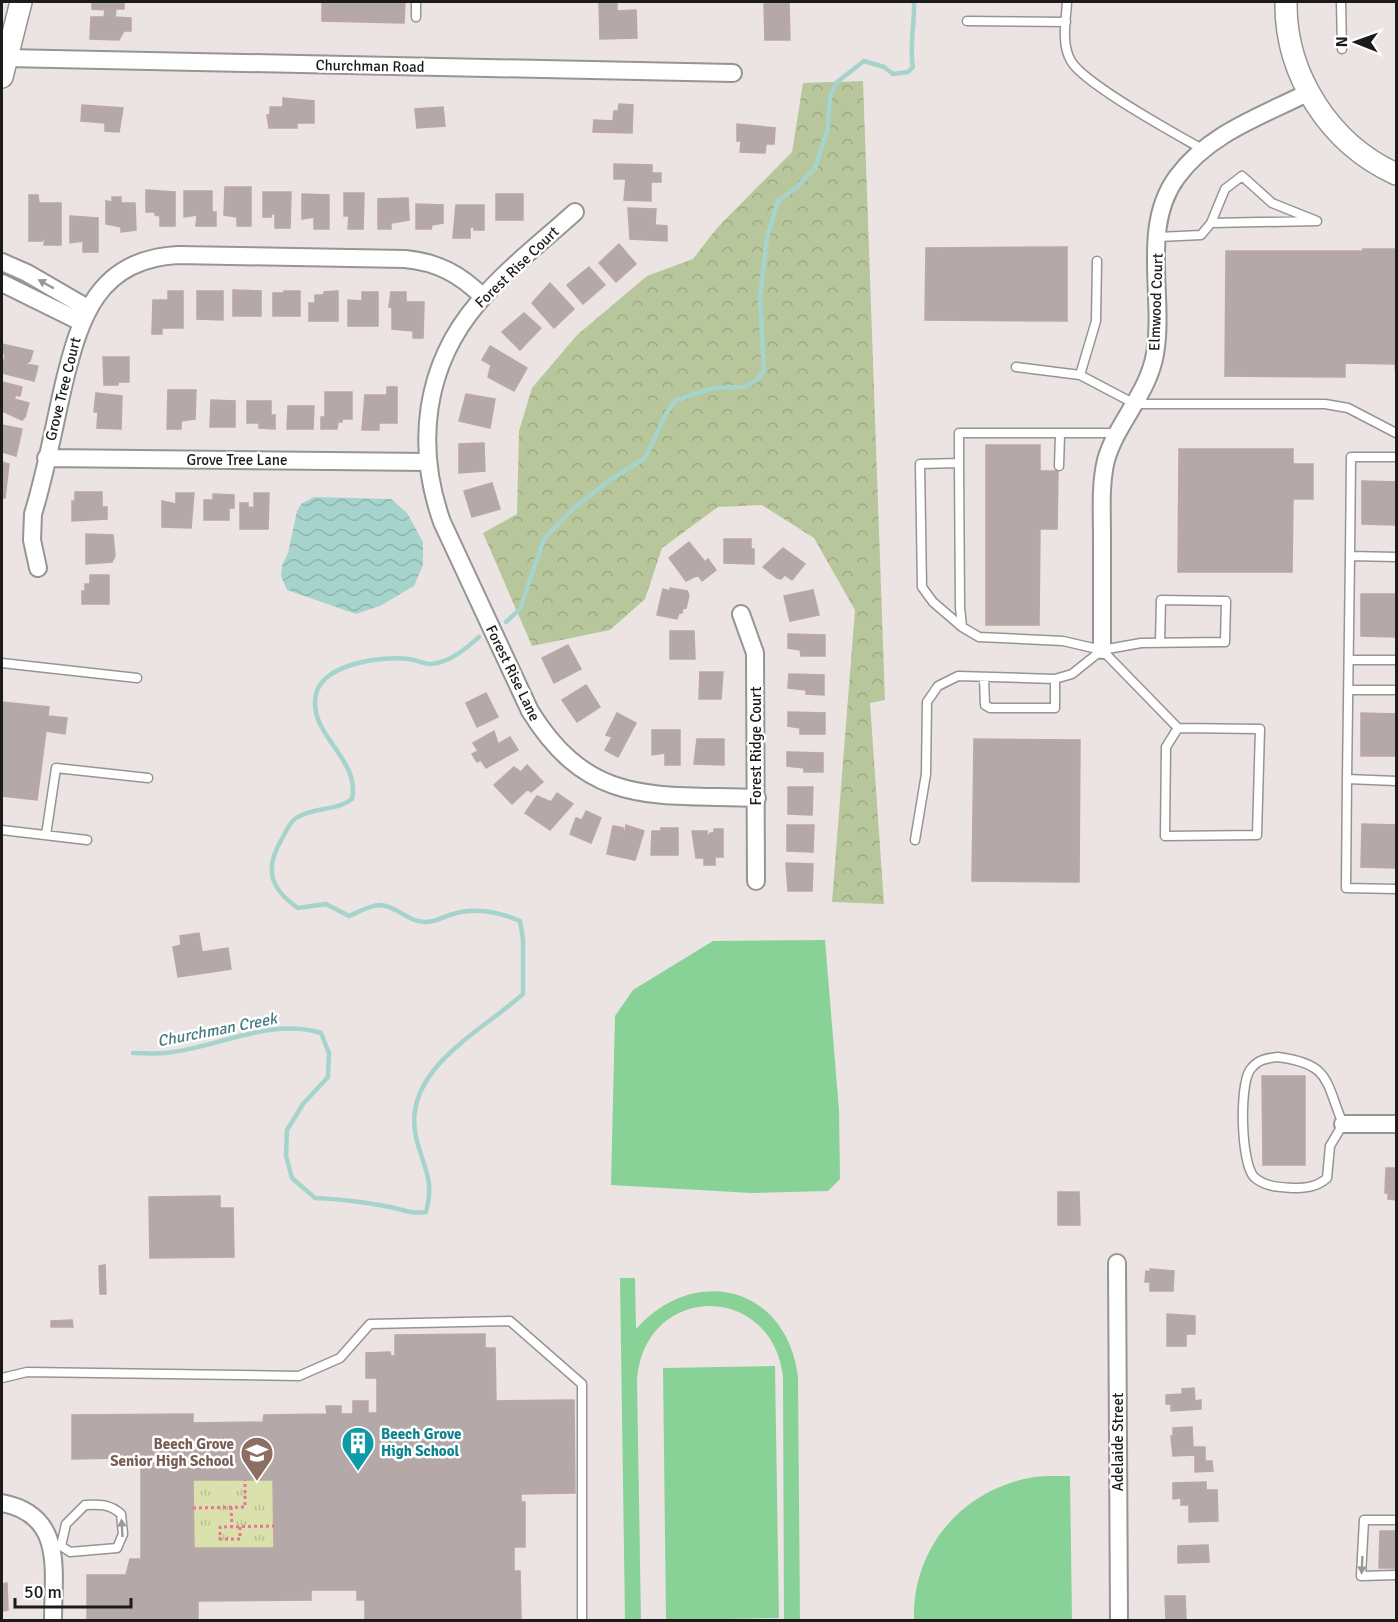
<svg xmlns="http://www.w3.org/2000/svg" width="1398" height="1622" viewBox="0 0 1398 1622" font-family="Signika,sans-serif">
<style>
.grass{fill:url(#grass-tufts)}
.forest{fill:url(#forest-crowns)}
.pitch{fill:#88d298}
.water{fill:url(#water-waves)}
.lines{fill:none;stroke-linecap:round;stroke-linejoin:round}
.stream{stroke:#a6d4cd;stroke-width:4.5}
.building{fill:#b4a9a8;stroke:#bba7a6;stroke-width:1.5;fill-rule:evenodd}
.service-casing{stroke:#959595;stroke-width:11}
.minor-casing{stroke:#959595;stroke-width:20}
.tertiary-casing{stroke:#959595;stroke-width:24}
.path{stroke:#e97596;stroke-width:3;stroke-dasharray:3 3;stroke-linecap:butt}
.service{stroke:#fff;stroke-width:8}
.minor{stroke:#fff;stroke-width:16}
.tertiary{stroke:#fff;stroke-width:21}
.oneway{fill:#989898}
.labels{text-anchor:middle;stroke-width:5;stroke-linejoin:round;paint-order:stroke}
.street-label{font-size:15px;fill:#1b1b1b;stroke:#fff}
.culture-label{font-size:15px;font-weight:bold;fill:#0d838f;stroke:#fff;text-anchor:start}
.education-label{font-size:15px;font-weight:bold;fill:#785e54;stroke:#fff;text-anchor:end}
.water-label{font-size:16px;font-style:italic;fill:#467b83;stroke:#fff}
</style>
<defs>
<pattern id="grass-tufts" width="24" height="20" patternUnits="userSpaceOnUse" patternTransform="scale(1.5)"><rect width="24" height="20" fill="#dae1ac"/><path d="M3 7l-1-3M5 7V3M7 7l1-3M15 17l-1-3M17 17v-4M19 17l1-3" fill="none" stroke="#bac093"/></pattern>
<pattern id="forest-crowns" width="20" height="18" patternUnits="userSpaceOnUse" patternTransform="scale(1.5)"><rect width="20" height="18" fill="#b8c69b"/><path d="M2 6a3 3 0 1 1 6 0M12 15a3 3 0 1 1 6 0" fill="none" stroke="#9eaa85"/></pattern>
<pattern id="water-waves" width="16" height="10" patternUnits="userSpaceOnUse" patternTransform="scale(1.5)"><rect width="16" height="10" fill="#a6d4cd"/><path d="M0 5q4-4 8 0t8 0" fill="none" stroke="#8eb5af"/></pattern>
</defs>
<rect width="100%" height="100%" fill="#ebe4e2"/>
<path class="grass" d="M193,1480h80l1,68h-80z"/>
<path class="forest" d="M863,81l22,619 -15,3 14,201 -52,-2 23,-292 -41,-72 -52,-33 -44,2 -56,41 -17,51 -35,31 -78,16 -49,-113 34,-19 2,-83 13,-43 45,-53 70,-59 46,-17 24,-31 75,-76 11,-69z"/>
<path class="pitch" d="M825,940l14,170 1,69 -12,12 -77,2 -140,-8 4,-169 18,-26 80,-49z
M620,1278h15l1,51c59,-66 151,-43 162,48l2,243h-16l-1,-243c-11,-96 -139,-94 -146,3l4,240h-16z
M775,1366l4,252 -113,2 -3,-252z
M1070,1476l2,144h-158c-2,-68 43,-125 110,-141 15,-4 31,-3 46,-3z"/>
<path class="water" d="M314,497l77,2 16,14 16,29v23l-9,21 -34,20 -24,8 -69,-24 -6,-14 1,-10 6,-13 9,-42 4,-7z"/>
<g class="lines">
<path class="stream" d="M506,622l14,-13 24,-70 30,-31 36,-28 35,-22 22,-46 9,-12 38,-12 30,-1 13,-7 7,-9 -4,-74 7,-59 11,-37 20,-15 17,-18 13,-40 2,-32 7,-14 27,-21 20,6 9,7 15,-2 5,-5c-4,-18 2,-46 1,-65
M133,1053c10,0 22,1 32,0 52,-5 105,-36 156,-20l8,20 -1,24 -25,27 -16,26 -1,26 6,22 23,20c25,1 50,4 75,9 15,3 19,7 36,5 9,-34 -3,-44 -10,-75 -15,-67 65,-105 107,-143v-55l-3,-18c-20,-9 -46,-14 -67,-7 -8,2 -18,8 -27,8 -17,1 -28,-16 -46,-17 -9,0 -22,7 -31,11l-23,-12 -28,4c-29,-20 -34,-40 -15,-71 3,-6 7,-15 13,-19 20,-12 39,-6 56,-19 9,-41 -45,-64 -36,-105 8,-31 66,-38 93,-35 7,1 15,5 22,5 20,-2 34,-15 48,-27"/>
</g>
<path class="building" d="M92,2h32v7h-8l-1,8 16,1v13h-7l-5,9 -29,-1 1,-22h13l1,-7 -13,-1z
M322,2h83l-1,21 -82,-2z
M599,2h18v9l19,-1 1,28 -37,1z
M789,3l1,37h-25l-1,-36z
M283,98l31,3v22h-17v5h-28l-2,-13h3v-8h13z
M619,104l14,1 -1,28 -39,-1 1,-12 19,1 1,-10h4z
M82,105l41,3 -4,24 -14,-1v-8l-24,-2z
M443,107l2,19 -28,2 -2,-19z
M737,124l38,4 -1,16h-8l-1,9 -25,-1 1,-11h-4z
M614,164l38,1v8h9v9h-10v19l-27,-1 2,-21h-12z
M225,187h26v39h-14v-9l-13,-2z
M146,190l29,2v34h-15v-10l-5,-1v-3h-9z
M184,191h28v21h4v14h-20l1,-11 -13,2z
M263,192h28l-1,36h-15v-14h-4v3h-8z
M344,193h20l-1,36h-15l1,-13h-5z
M302,194l27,1v34h-15v-12l-12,2z
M496,194h27v26h-27z
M29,195h9l1,8h22v42h-17l1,-7 -3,3h-13z
M112,197h9v6h14l1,27 -15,2v-5l-15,-3v-23l6,1z
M408,198l1,22 -18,3v6h-13v-30z
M416,204l27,1v18l-11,2 -1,4h-15z
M456,205h28v25h-10v-3h-4v11h-17z
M628,208l28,1 -1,16 12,1v15l-37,-2z
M70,216l28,2v34h-15v-11l-13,2z
M619,244l17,20 -20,18 -17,-19z
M1067,247v74l-142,-1 1,-72z
M1363,249h33v129l-1,-14 -50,-1v14l-120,-1 1,-125h137z
M589,267l16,18 -22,19 -16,-19z
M550,283l24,26 -20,19 -22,-25z
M233,290l28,1v25h-28z
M168,291h15v37h-21v6h-10l1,-34h15z
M197,291h26v29l-26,-1z
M284,291h16v25h-27v-23h11z
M338,291v30h-29v-18h6v-8h9v-3z
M362,292h16v34h-30v-26l14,1z
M391,292h15v10h18l-1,36h-10v-7l-21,-2v-22h-3z
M524,313l17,15 -21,22 -18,-18z
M2,344l31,7 -3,10 -4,3 12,2 -4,15 -32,-8 3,-19 -3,-1z
M490,346l37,22 -13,23 -26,-14 3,-12 -9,-5z
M103,357h26v25h-11v3h-14z
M2,382l20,5 -2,9 -4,-1 -2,4 15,4 -4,14 -3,3 -20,-9z
M387,387h10v36h-18v7h-17l3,-35h22z
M168,390h28l-1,29 -14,2v8h-14z
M325,392h27v27h-10v3h-4l-1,7h-16v-12h4z
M96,393l26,3 -1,33 -24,-1 1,-16h-4z
M466,394l29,5 -5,29 -31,-7z
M211,400l24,1v26h-25z
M247,401h24v14h4v14l-16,-1v-5h-12z
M288,406h26l-1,23h-26z
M2,425l20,4 -6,27 -14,-4z
M484,443l1,28 -26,2v-29z
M986,445h54v26h18l-1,58h-17l-1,96h-53z
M1179,449h114v15h20v35h-20l-1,73h-114z
M2,462l7,2 -4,34 -3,-1z
M1362,481l34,1v43l-34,-1z
M492,483l8,26 -28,8 -8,-26z
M75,492h27v15h5v12l-35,2v-20h3z
M176,493h18l-3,35 -29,-1v-26l14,3z
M254,493h15l-1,36h-28v-26h8v4l6,1z
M213,494l21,1v13h-5v12h-25v-20h9z
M86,534l27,1 2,21 -3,6 -26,2z
M724,539h27v10h3v15l-30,-1z
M689,542l16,20 3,-3 8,11 -14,11 -4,-6 -12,6 -17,-23z
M783,548l22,16 -13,16 -7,-5 -4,4 -4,-1 -14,-11z
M90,575h19v29h-27v-13h3v-7h5z
M670,588l17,3 2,4 -3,13 -3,-1 -1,6h-3l-2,6 -20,-4 6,-26 7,2z
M813,590l6,25 -29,6 -6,-25z
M1361,594h35v43l-35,-1z
M670,631h24l1,28h-25z
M788,634l37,1v21h-24l-1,-6 -12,-2z
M568,645l13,24 -27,14 -12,-25z
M700,672h23l-2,27h-22z
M789,674l35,1v20l-18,-1v-4l-18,-2z
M586,685l14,22 -23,15 -15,-22z
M486,693l12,24 -21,10 -11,-24z
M2,702l47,5 -1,9 19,2 -2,16 -19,-3 -9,69 -35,-4z
M788,712l37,1v21h-25v-6l-12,-2z
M617,713l19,10 -18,34 -13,-7 7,-13 -6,-2z
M1361,713l35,1v42h-35z
M652,730h28v35h-15v-12l-13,2z
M494,731l4,13 12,-7 8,13 -32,18 -5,-8 -4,2 -5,-8 6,-3 -5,-8z
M697,739h27v26l-30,-1z
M974,739l106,1 -1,142 -107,-1z
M787,752l36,1v19h-19v-4l-17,-2z
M527,765l16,17 -12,10 -3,-3 -16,15 -18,-19 20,-18 7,5z
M788,787h25l-1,28 -24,-1z
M557,793l16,11 -23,26 -25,-17 12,-17 14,6z
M586,811l15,7 -10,25 -21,-9 6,-16 6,2z
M1362,824l34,1v43l-35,-1z
M626,825l18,6 -9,29 -28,-6 6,-28 10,2 1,8z
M787,825h27l-1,27 -26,-1z
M661,828h17v27h-27l1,-24h9z
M714,829h9v28h-8v8h-11v-7h-8l-4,-27h15v4h3v-2h4z
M786,863l27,1 -1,27h-24z
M199,933l3,19 26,-4 3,21 -53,8 -5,-30 8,-2 -1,-9z
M1262,1076h43v89h-42z
M1386,1168h10v32l-8,-1v-6h-3z
M1058,1192h21l1,33h-22z
M220,1196v12h13l1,49 -84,1 -1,-61z
M105,1265l1,29h-6l-1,-28z
M1150,1269l24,2 -1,20h-23v-9h-5l1,-11 4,1z
M1167,1314l28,2v18h-9v12h-19z
M72,1320l1,7h-22v-6z
M485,1334v14h10l1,53 78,-1 1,93 -54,1v8h4v45h-11v24h6l1,49h-156v-20h-8v-10h-46v10l-113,1v19h-111v-45h39l4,-16h11v-95h-25v-6l-44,1v-44l121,-1v9l70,-1 1,-7 63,-1 -1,-8h15v8h12v-13h15v12h9v-35h-11v-25l24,-1 1,4h4v-21zM193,1480h80l1,68h-80z
M1194,1388l1,13 6,-1v9l-30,2v-7h-5v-9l16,-1v-5z
M1192,1427l1,20h12v14h7l1,10 -18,1v-17l-22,1 -2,-20h2v-8z
M1206,1482v8h11l1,31 -29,1v-17h-8v-7l-8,1v-16z
M1380,1531h16v37h-17z
M1208,1545l1,17 -31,1v-17z
M7,1583l1,27 -6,1v-27z
M1165,1596h20l1,24h-20z"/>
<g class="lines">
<g class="service-casing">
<path id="service" d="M1067,2c-1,18 -6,42 4,59 13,23 105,73 131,88
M1341,2l1,47
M416,17v-15
M967,21l99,1
M1158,237l43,-2 10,-12 106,-2 -45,-18 -30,-27 -17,13 -14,34
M1016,367l64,8 55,29h190l23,4 48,25
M1080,375l16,-54 1,-60
M959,463v-30h157
M1059,466l1,-32
M1350,556l1,-99h45
M1396,557l-46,-1 -3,223 49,2
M962,627l-29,-25 -11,-15 -2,-123 39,-1 1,144 2,20 17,10 84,4 39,9 39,-7 84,-1 1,-41 -65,-1 -1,42
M1102,650l76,78 -12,19 -1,89 92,-1 3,-106 -82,-1
M1349,660h47
M2,663l135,15
M984,678l1,27 5,3h65v-29
M1348,690h48
M1347,779l-1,109 50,1
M2,830l85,10
M46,835l10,-67 92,10
M915,840l11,-66 1,-72 11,-16 20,-10 97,3 17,-5 30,-24
M1278,1057c53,7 47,24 65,67l-13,22 -3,32c-10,9 -21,10 -34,10 -14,-1 -28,-1 -39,-11 -13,-14 -15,-91 -4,-107 7,-10 16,-12 28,-13z
M2,1378l25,-6 272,4 41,-18 30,-34 140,-3 72,63v236
M1396,1520h-32l-3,56 35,-1
M52,1545l9,1 9,6 47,-4 6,-14 -2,-20c-11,-10 -22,-10 -36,-9l-19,19 -5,22"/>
</g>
<g class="minor-casing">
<path id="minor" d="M6,58l727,15
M575,212c-32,29 -69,57 -97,91 -54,63 -63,143 -36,219l88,189c60,97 125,83 227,87
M2,262l25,11 62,36
M2,283l79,39
M46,458l382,4
M38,568l-6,-28 1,-26c13,-42 21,-88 31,-131 16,-66 34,-124 114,-128l227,4c32,3 55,15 78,38
M741,614l14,39 1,228
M1102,650c0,-38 0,-75 0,-113 0,-25 -2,-52 4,-77 11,-38 42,-66 49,-106 10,-57 -15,-127 22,-177 32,-44 85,-61 132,-85
M1343,1124h53
M1117,1263l2,357
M2,1503c63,12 51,68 51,117"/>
</g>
<g class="tertiary-casing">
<path id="tertiary" d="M1286,2c-1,73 44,142 110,172
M2,77l19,-75"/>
</g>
<path class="path" d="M231,1507l1,19
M193,1508l52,-1v-27
M240,1527v12h-20v-12l54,-1"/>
<use href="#service" class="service"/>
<use href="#minor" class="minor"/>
<use href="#tertiary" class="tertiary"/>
</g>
<defs><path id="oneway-solid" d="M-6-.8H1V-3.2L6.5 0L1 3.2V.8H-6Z" transform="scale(1.5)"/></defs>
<g class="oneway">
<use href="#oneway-solid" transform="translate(46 284) rotate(-151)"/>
<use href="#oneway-solid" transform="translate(122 1528) rotate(-93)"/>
<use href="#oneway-solid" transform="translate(1362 1565) rotate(93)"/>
</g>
<defs>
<g id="building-pin" transform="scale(1.725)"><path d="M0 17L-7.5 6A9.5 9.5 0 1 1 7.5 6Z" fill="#0f9aa8" stroke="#fff"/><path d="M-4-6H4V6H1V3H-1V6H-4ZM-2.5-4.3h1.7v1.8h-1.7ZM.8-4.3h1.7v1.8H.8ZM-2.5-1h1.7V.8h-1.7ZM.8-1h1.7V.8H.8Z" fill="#fff"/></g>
<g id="school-pin" transform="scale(1.725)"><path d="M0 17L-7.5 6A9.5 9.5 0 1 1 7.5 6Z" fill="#8d6e63" stroke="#fff"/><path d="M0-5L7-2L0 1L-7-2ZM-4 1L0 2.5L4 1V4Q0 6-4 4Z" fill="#fff"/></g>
</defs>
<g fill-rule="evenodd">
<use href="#building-pin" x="358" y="1443"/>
<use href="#school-pin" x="257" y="1453"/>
</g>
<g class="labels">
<g class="street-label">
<text transform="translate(370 66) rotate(1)" y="5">Churchman Road</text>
<text transform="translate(517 267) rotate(-44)" y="5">Forest Rise Court</text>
<text transform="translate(1156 302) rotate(-88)" y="5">Elmwood Court</text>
<text transform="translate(63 389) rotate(-76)" y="5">Grove Tree Court</text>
<text x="237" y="465">Grove Tree Lane</text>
<text transform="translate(513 673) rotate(64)" y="5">Forest Rise Lane</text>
<text transform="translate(756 746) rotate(-90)" y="5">Forest Ridge Court</text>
<text transform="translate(1118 1442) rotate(-90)" y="5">Adelaide Street</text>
</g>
<g class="culture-label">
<text x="381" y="1439">Beech Grove<tspan x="381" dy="17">High School</tspan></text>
</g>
<g class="education-label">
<text x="234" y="1449">Beech Grove<tspan x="234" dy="17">Senior High School</tspan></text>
</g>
<g class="water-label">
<text transform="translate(217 1029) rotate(-11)" y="6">Churchman Creek</text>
</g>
</g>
<rect width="1398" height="1622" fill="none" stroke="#1b1b1b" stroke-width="6"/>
<g transform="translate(1356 42) rotate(271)" stroke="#ffffff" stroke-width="4.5" paint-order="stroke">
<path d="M0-4.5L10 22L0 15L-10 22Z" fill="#1b1b1b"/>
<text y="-9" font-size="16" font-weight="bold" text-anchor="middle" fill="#1b1b1b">N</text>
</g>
<path d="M15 1598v9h116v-9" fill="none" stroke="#1b1b1b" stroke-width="3"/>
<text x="24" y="1598" font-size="18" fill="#1b1b1b" stroke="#ffffff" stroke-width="4.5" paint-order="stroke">50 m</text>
</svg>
